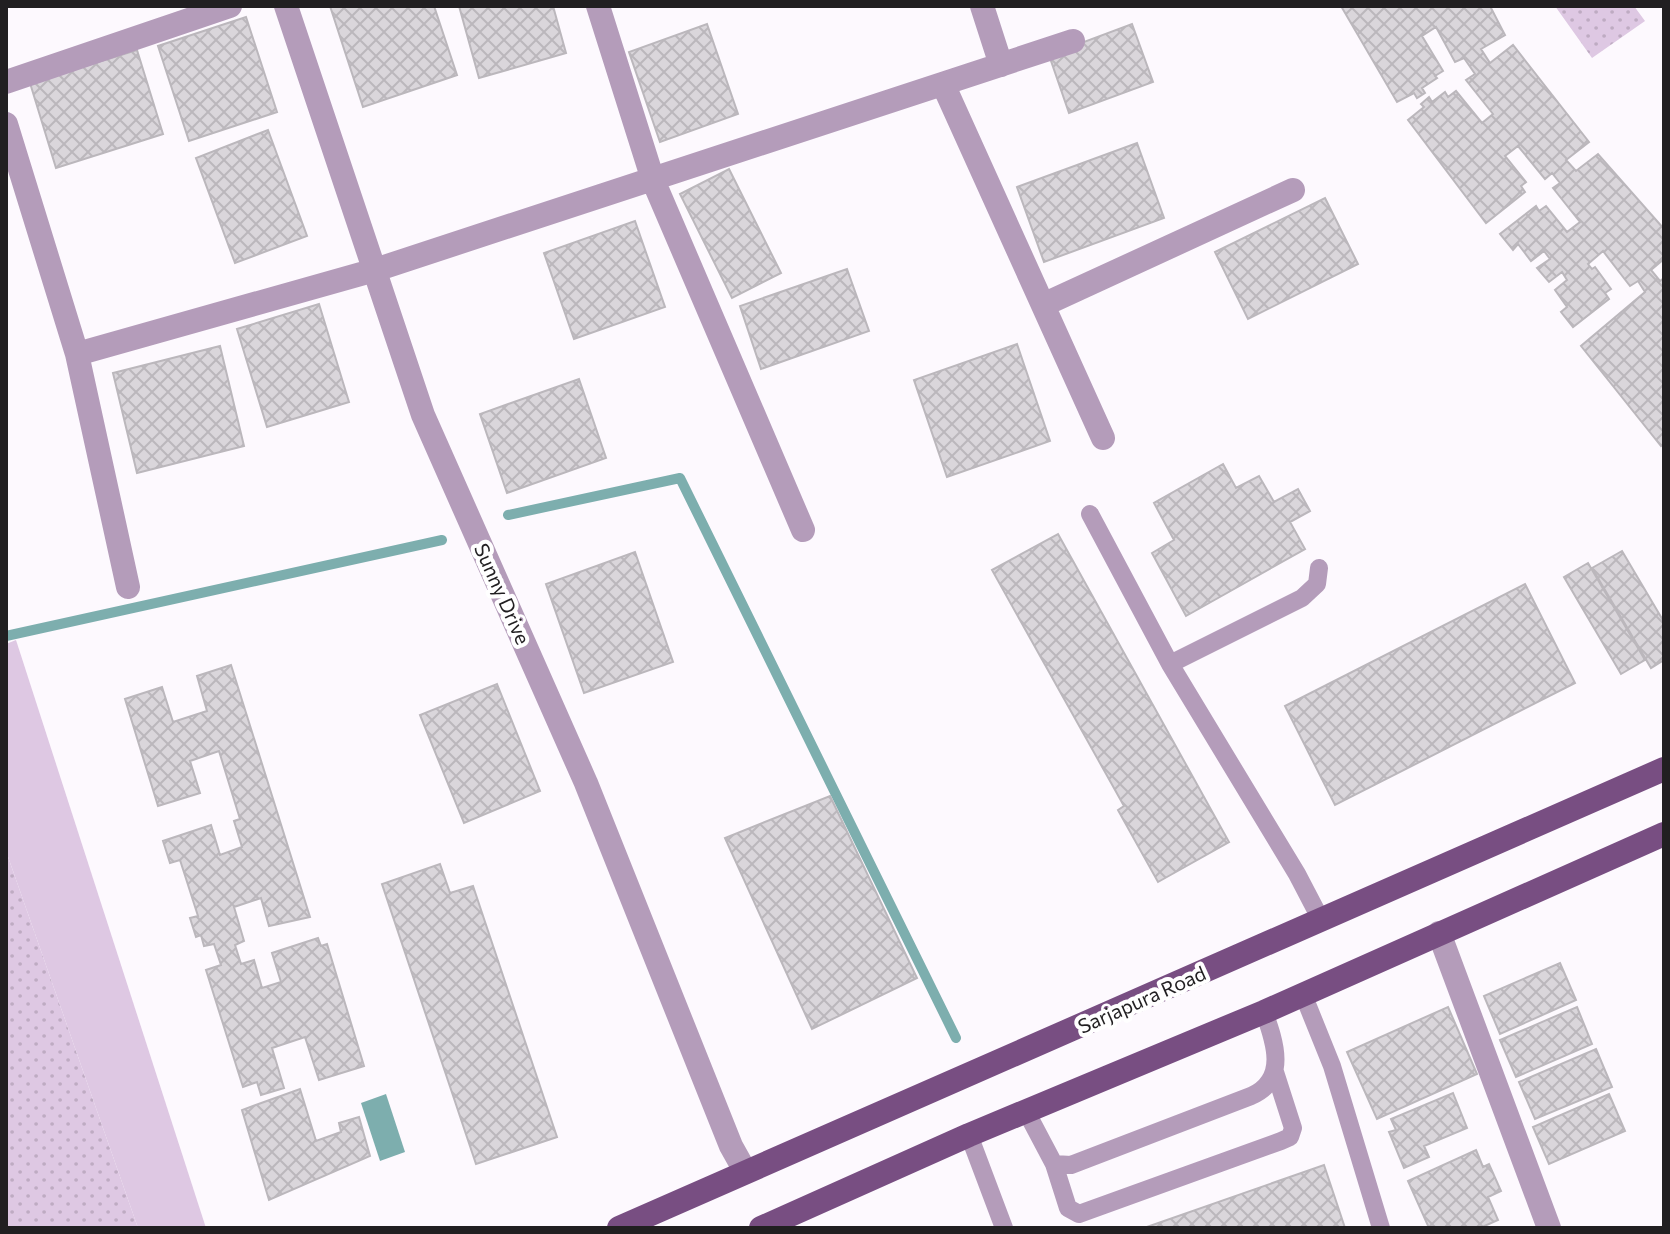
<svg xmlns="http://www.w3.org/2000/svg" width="1670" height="1234" viewBox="0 0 1670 1234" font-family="Commissioner,sans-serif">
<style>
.grass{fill:url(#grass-dots)}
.pitch{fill:#dec8e3}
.water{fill:#7daeae}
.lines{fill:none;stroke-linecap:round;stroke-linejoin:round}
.stream{stroke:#7daeae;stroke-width:10}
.building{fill:url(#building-cross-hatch);stroke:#bbb7bc;stroke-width:2}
.lane{stroke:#b49cba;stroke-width:18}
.street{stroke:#b49cba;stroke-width:24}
.primary{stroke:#784e82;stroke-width:24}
.labels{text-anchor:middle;stroke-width:8;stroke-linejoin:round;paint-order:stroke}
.street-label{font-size:20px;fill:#211f21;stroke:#fff}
</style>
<defs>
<pattern id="grass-dots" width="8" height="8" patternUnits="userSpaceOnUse" patternTransform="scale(2)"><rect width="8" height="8" fill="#dec8e3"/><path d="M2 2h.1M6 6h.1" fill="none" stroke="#beabc2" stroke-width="1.8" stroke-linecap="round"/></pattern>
<pattern id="building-cross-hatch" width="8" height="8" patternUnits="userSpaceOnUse" patternTransform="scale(2)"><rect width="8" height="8" fill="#dad6db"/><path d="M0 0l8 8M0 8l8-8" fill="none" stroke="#bbb7bc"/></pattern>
</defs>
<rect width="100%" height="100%" fill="#fdf9fe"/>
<path class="grass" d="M1555,6h79l11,15 -53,37z
M6,851l132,377h-132z"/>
<path class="pitch" d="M16,640l190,588h-68l-132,-377v-207z"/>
<path class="water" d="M386,1094l19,58 -25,9 -19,-58z"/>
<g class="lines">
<path class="stream" d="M508,515l172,-37 276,560
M6,636l436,-96"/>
</g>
<path class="building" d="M330,6h104l23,69 -94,32z
M459,6h94l13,47 -87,25z
M1341,6h149l15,29 -24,14 9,14 23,-18 76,97 -23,18 10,11 22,-17 66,75v30l-13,11 9,11 4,-3v165l-3,3 -80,-100 64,-54 -7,-11 -8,5 -27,-35 -15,13 4,5 3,-2 16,22 -6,4 4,6 -36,28 -12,-15 6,-5 -12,-17 12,-10 -5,-8 -13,10 -12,-14 13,-9 -6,-8 -13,10 -13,-17 -5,6 -13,-16 36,-28 3,5 7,-5 21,26 13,-10 -27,-34 7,-5 -8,-10 -7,6 -27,-33 -13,10 21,26 -5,4 4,6 -39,31 -78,-103 16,-13 -3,-3 8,-7 3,5 13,-10 3,5 8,-6 26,32 11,-9 -27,-34 9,-6 -11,-16 -9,4 -19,-35 -14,9 21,35 -8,5 2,2 -15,10 3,5 -8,5 -3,-5 -17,9z
M246,17l31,95 -88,29 -31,-95z
M707,24l31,90 -78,28 -31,-90z
M1132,24l21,58 -84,31 -20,-58z
M137,50l26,84 -107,34 -26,-85z
M268,130l39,106 -72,27 -39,-105z
M1137,143l27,75 -120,44 -27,-75z
M729,169l52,104 -49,25 -52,-104z
M1325,198l33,66 -110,55 -33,-67z
M635,221l30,86 -91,32 -30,-86z
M847,269l22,62 -108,38 -21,-63z
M319,304l30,98 -82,25 -30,-98z
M1017,344l33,97 -103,36 -33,-97z
M220,346l24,100 -107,27 -24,-100z
M579,379l27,79 -99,35 -27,-79z
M1223,464l13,24 23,-12 15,26 24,-13 12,22 -20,11 15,27 -119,67 -34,-63 22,-13 -20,-37z
M1058,534l171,308 -71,40 -40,-72 6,-4 -132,-236z
M1622,551l42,71v38l-13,8 -59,-100z
M635,552l38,110 -89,31 -38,-109z
M1588,563l57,97 -24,14 -57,-97z
M1525,584l50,99 -240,122 -50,-99z
M231,665l79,252 -41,9 -8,-28 -27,9 10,34 -9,4 6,19 13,-4 8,28 19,-6 -9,-29 46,-15 3,8 6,-2 37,122 -45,14 -14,-43 -33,11 12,40 -23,7 -4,-13 -14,5 -37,-117 15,-5 -7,-21 -10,2 -3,-11 -5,2 -6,-19 8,-2 -18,-56 -10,3 -7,-22 48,-16 9,30 22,-8 -8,-26 6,-2 -21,-68 -29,10 10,32 -42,13 -33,-107 37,-12 11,35 34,-11 -10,-35z
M497,684l43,107 -76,32 -44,-108z
M830,796l87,182 -105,51 -87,-191z
M440,864l10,29 23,-7 84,251 -81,27 -94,-280z
M1560,963l16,37 -76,34 -16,-38z
M1448,1007l29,67 -100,45 -30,-67z
M1577,1007l15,37 -76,33 -16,-37z
M1596,1049l16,38 -77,32 -16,-37z
M300,1089l16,52 25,-9 -2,-9 20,-6 11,39 -101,44 -27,-90z
M1453,1093l14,35 -43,18 5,11 -25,11 -15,-36 7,-2 -5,-11z
M1609,1094l16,37 -76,33 -16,-37z
M1476,1150l7,17 6,-3 12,27 -13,6 10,23 -18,8h-51l-21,-47z
M1324,1165l21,63h-201z"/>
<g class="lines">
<path class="lane" d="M1090,514l80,150 127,210 24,46
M1170,664l132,-66 15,-14 2,-16
M1303,994l29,72 49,162
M1026,1111l28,53 17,1 180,-69c37,-16 24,-54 13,-84
M969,1135l35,93
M1054,1164l14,44 11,6 202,-73 9,-4 3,-9 -18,-56"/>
<path class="street" d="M286,6l137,409 163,368 145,363 14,25
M598,6l55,174 150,350
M982,6l19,59
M6,82l224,-76
M943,84l160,354
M6,124l71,230 51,233
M1043,305l250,-115
M77,354l298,-84 698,-229
M1439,933l110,295"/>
<path class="primary" d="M619,1228l1045,-459
M761,1228l208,-93 295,-123 400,-178"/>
</g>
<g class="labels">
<g class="street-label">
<text transform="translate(502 594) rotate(66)" y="7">Sunny Drive</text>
<text transform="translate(1142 1000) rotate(-24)" y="7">Sarjapura Road</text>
</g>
</g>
<rect width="1670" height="1234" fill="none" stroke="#211f21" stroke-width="16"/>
</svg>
